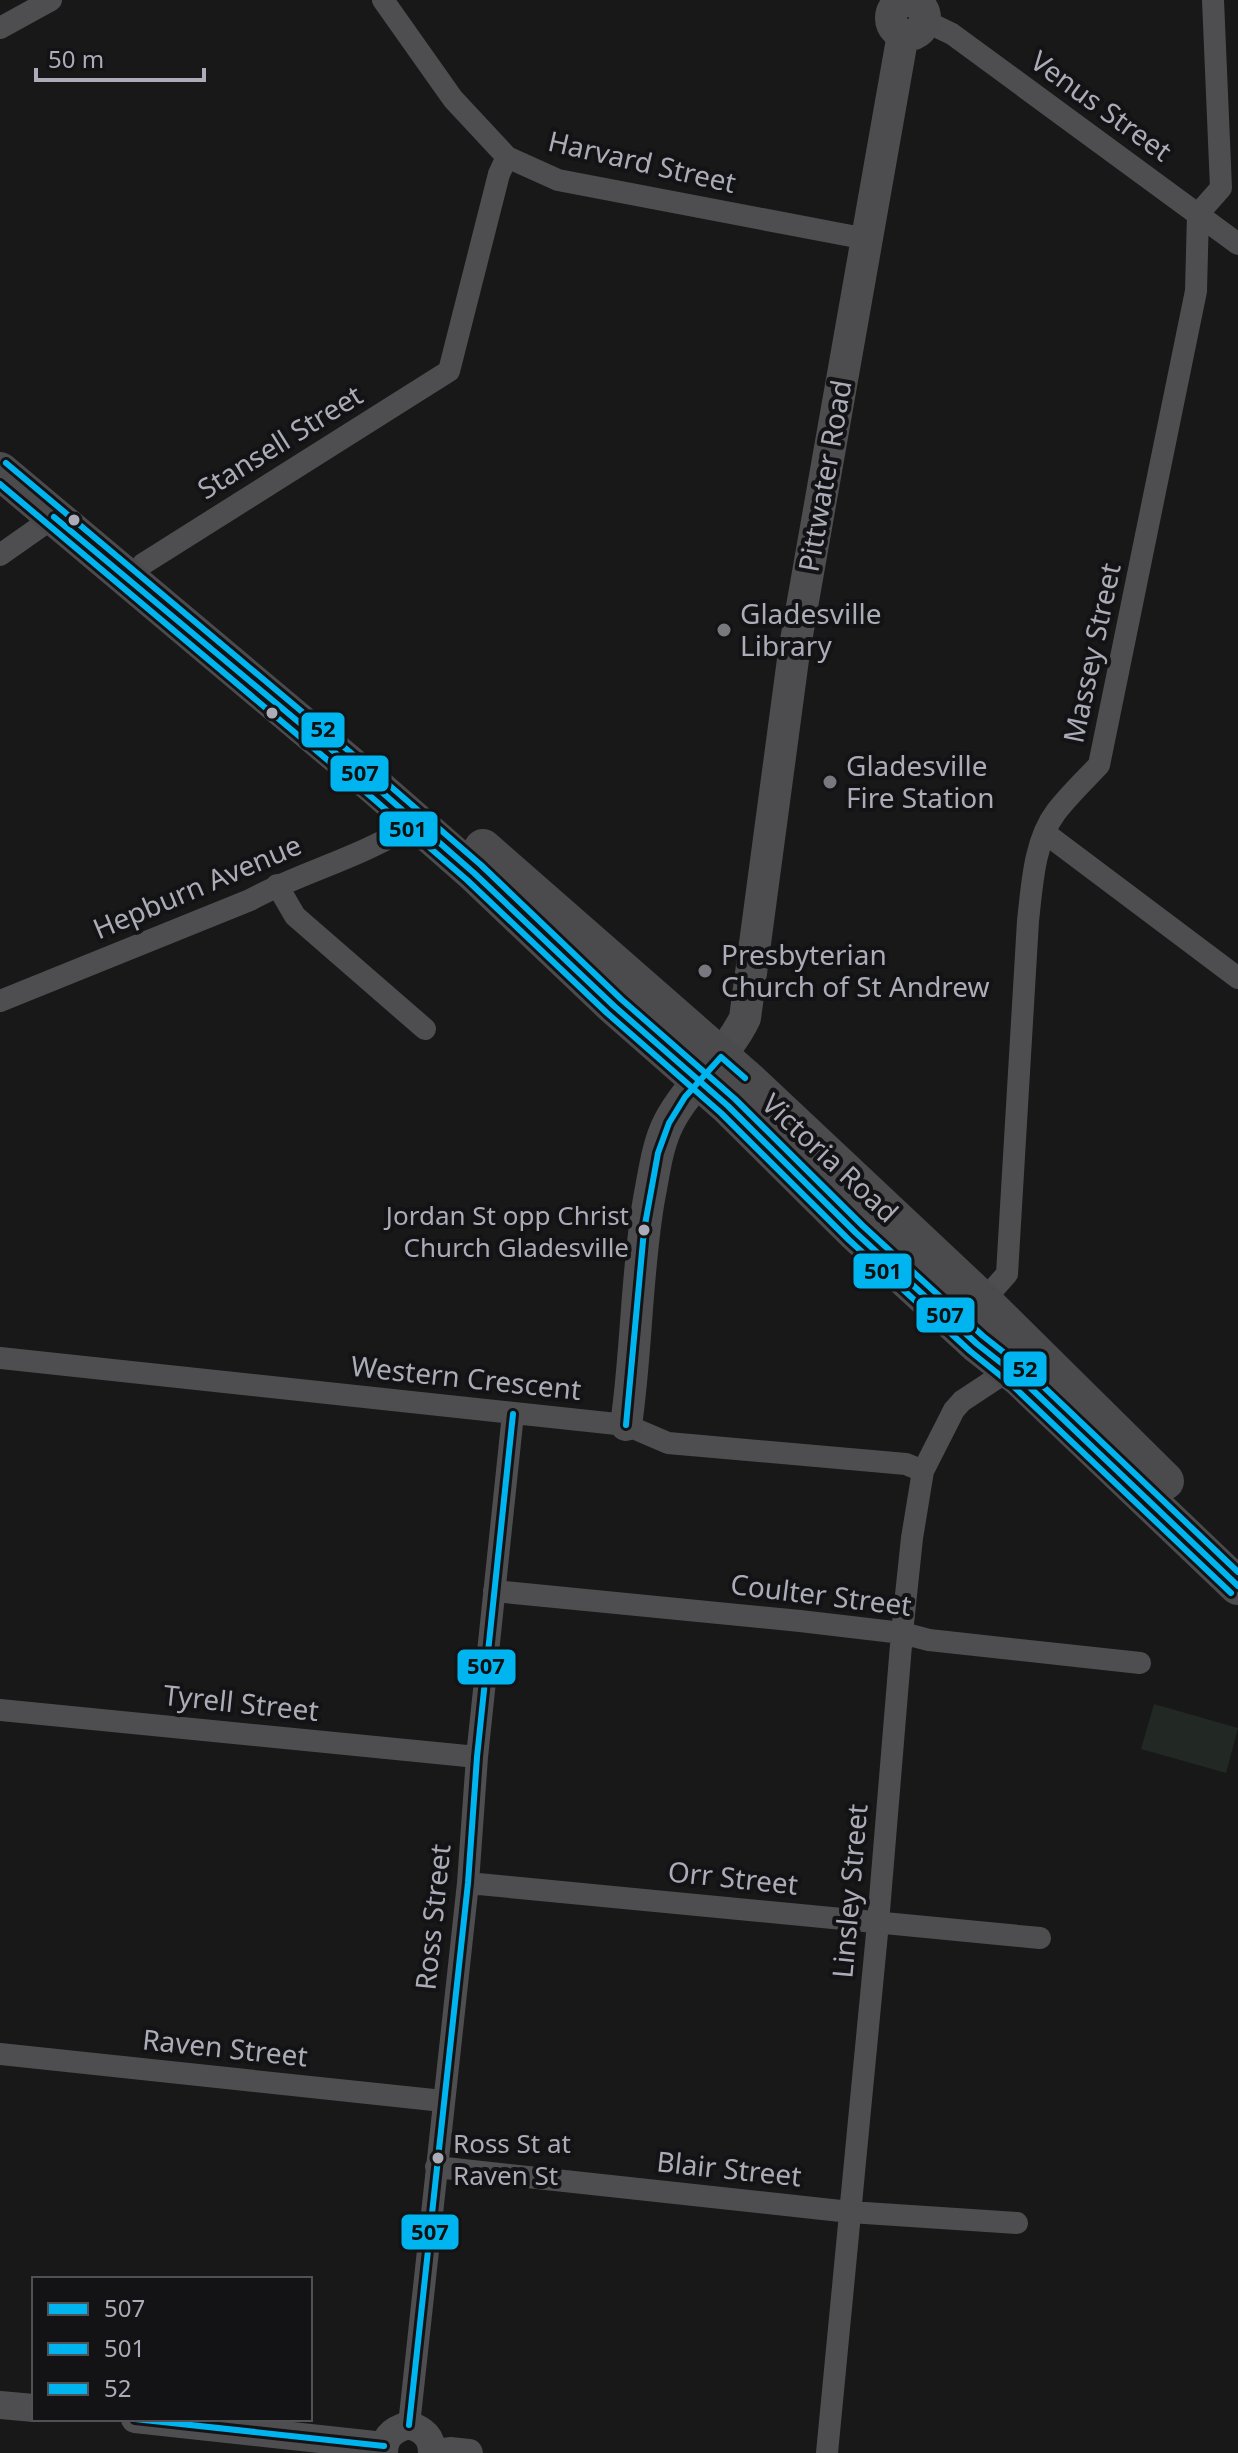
<svg xmlns="http://www.w3.org/2000/svg" width="1238" height="2453" viewBox="0 0 1238 2453" font-family="'Noto Sans',sans-serif">
<style>
.green{fill:#222824}
.lines{fill:none;stroke-linecap:round;stroke-linejoin:round}
.minor{stroke:#4e4e51;stroke-width:22}
.tertiary{stroke:#4e4e51;stroke-width:28}
.secondary{stroke:#4d4d4f;stroke-width:32}
.trunk{stroke:#4b4b4e;stroke-width:38}
.bus-1-casing{stroke:#131214;stroke-width:12}
.bus-2-casing{stroke:#131214;stroke-width:12}
.bus-3-casing{stroke:#131214;stroke-width:12}
.bus-1{stroke:#00b5ef;stroke-width:6}
.bus-2{stroke:#00b5ef;stroke-width:6}
.bus-3{stroke:#00b5ef;stroke-width:6}
.bus-dot{fill:#abacb7;stroke:#131214;stroke-width:3}
.poi-dot{fill:#78787f;stroke:#131214;stroke-width:3}
.labels{text-anchor:middle;stroke-width:8;stroke-linejoin:round;paint-order:stroke}
.bus-label{font-size:26px;fill:#abacb7;stroke:#131214;text-anchor:end}
.street-label{font-size:28px;fill:#abacb7;stroke:#131214}
.poi-label{font-size:28px;fill:#abacb7;stroke:#131214;text-anchor:start}
.line-badge{stroke:#131214;stroke-width:3}
.pale-badge-label{font-size:22px;text-anchor:middle;font-weight:bold;fill:#111}
</style>
<rect width="100%" height="100%" fill="#181818"/>
<path class="green" d="M1154,1704l84,24 -12,45 -85,-24z"/>
<g class="lines">
<path class="minor" d="M383,0l70,99 54,58 51,23 309,59
M925,21l27,13 286,210
M0,28l51,-28
M0,555l54,-38
M143,564l306,-193 50,-197 8,-17
M1045,833l193,145
M277,885l18,31 130,113
M0,1001l250,-101c53,-29 115,-43 165,-78
M983,1301l24,-27 21,-353c4,-35 6,-80 28,-109 13,-17 29,-32 43,-47l97,-474 2,-77 23,-26 -8,-188
M0,1358l626,67 42,18 238,21 17,7
M494,1591l306,30 102,12 27,7 211,23
M0,1710l477,47
M468,1883l572,55
M0,2054l443,47
M436,2167l414,45 167,11
M409,2425l59,-542 9,-126 36,-343
M827,2453l51,-530 24,-290 10,-95 11,-67 31,-61 8,-9 47,-31"/>
<path class="tertiary" d="M0,2405l34,3
M135,2419l249,27
M384,2453c0,-17 10,-24 25,-28 15,5 23,12 23,28
M437,2453l13,-2 19,2"/>
<path class="secondary" d="M891 18a17 17 0 1 1 34 0a17 17 0 1 1-34 0Z
M626,1425c11,-75 10,-151 23,-226 5,-25 8,-54 20,-77 20,-39 57,-64 76,-104l49,-366 109,-618"/>
<path class="trunk" d="M0,471l376,316 98,86 140,133 114,100 128,127 121,111 42,33 219,209
M483,848l267,234 233,219 182,180"/>
<g class="bus-1-casing">
<path id="bus-1" d="M54,517l322,270 98,86 140,133 114,100 128,127 121,111 42,33 219,209
M626,1425l18,-195 14,-77 11,-30 16,-26 36,-40 24,21
M135,2419l249,27
M409,2425l59,-542 9,-126 36,-343"/>
</g>
<g class="bus-2-casing">
<path id="bus-2" d="M0,484l369,311 98,85 140,133 114,100 128,127 121,111 42,34 219,208"/>
</g>
<g class="bus-3-casing">
<path id="bus-3" d="M6,463l376,316 99,86 140,134 114,100 128,127 120,110 43,34 212,202"/>
</g>
<use href="#bus-1" class="bus-1"/>
<use href="#bus-2" class="bus-2"/>
<use href="#bus-3" class="bus-3"/>
</g>
<g class="bus-dot">
<circle cx="74" cy="520" r="7"/>
<circle cx="272" cy="713" r="7"/>
<circle cx="644" cy="1230" r="7"/>
<circle cx="438" cy="2158" r="7"/>
</g>
<g class="poi-dot">
<circle cx="724" cy="630" r="8"/>
<circle cx="830" cy="782" r="8"/>
<circle cx="705" cy="971" r="8"/>
</g>
<g class="labels">
<g class="bus-label">
<text x="629" y="1225">Jordan St opp Christ<tspan x="629" dy="32">Church Gladesville</tspan></text>
<text x="453" y="2153" text-anchor="start">Ross St at<tspan x="453" dy="32">Raven St</tspan></text>
</g>
<g class="street-label">
<text transform="translate(1101 106) rotate(36)" y="10">Venus Street</text>
<text transform="translate(642 162) rotate(13)" y="10">Harvard Street</text>
<text transform="translate(280 442) rotate(-32)" y="10">Stansell Street</text>
<text transform="translate(825 476) rotate(-80)" y="10">Pittwater Road</text>
<text transform="translate(1092 653) rotate(-78)" y="10">Massey Street</text>
<text transform="translate(197 887) rotate(-23)" y="10">Hepburn Avenue</text>
<text transform="translate(830 1158) rotate(43)" y="10">Victoria Road</text>
<text transform="translate(466 1378) rotate(6)" y="10">Western Crescent</text>
<text transform="translate(821 1595) rotate(7)" y="10">Coulter Street</text>
<text transform="translate(241 1703) rotate(6)" y="10">Tyrell Street</text>
<text transform="translate(733 1878) rotate(6)" y="10">Orr Street</text>
<text transform="translate(850 1891) rotate(-85)" y="10">Linsley Street</text>
<text transform="translate(433 1917) rotate(-84)" y="10">Ross Street</text>
<text transform="translate(225 2048) rotate(6)" y="10">Raven Street</text>
<text transform="translate(729 2169) rotate(6)" y="10">Blair Street</text>
</g>
<g class="poi-label">
<text x="740" y="624">Gladesville<tspan x="740" dy="32">Library</tspan></text>
<text x="846" y="776">Gladesville<tspan x="846" dy="32">Fire Station</tspan></text>
<text x="721" y="965">Presbyterian<tspan x="721" dy="32">Church of St Andrew</tspan></text>
</g>
</g>
<g class="line-badge">
<rect x="300" y="711" width="46" height="38" rx="8" fill="#00b5ef"/>
<rect x="329" y="754" width="61" height="39" rx="8" fill="#00b5ef"/>
<rect x="378" y="810" width="61" height="38" rx="8" fill="#00b5ef"/>
<rect x="852" y="1252" width="61" height="38" rx="8" fill="#00b5ef"/>
<rect x="915" y="1296" width="61" height="38" rx="8" fill="#00b5ef"/>
<rect x="1002" y="1350" width="46" height="38" rx="8" fill="#00b5ef"/>
<rect x="456" y="1648" width="61" height="38" rx="8" fill="#00b5ef"/>
<rect x="400" y="2213" width="60" height="38" rx="8" fill="#00b5ef"/>
</g>
<g class="pale-badge-label">
<text x="323" y="737">52</text>
<text x="360" y="781">507</text>
<text x="408" y="837">501</text>
<text x="883" y="1279">501</text>
<text x="945" y="1323">507</text>
<text x="1025" y="1377">52</text>
<text x="486" y="1674">507</text>
<text x="430" y="2240">507</text>
</g>
<rect x="32" y="2277" width="280" height="144" fill="#131214" stroke="#505055" stroke-width="2"/>
<rect x="48" y="2303" width="40" height="12" fill="#00b5ef" stroke="#505055" stroke-width="2"/>
<text x="104" y="2317" font-size="24" fill="#abacb7">507</text>
<rect x="48" y="2343" width="40" height="12" fill="#00b5ef" stroke="#505055" stroke-width="2"/>
<text x="104" y="2357" font-size="24" fill="#abacb7">501</text>
<rect x="48" y="2383" width="40" height="12" fill="#00b5ef" stroke="#505055" stroke-width="2"/>
<text x="104" y="2397" font-size="24" fill="#abacb7">52</text>
<path d="M36 68v12h168v-12" fill="none" stroke="#abacb7" stroke-width="4"/>
<text x="48" y="68" font-size="24" fill="#abacb7" stroke="#131214" stroke-width="6" paint-order="stroke">50 m</text>
</svg>
